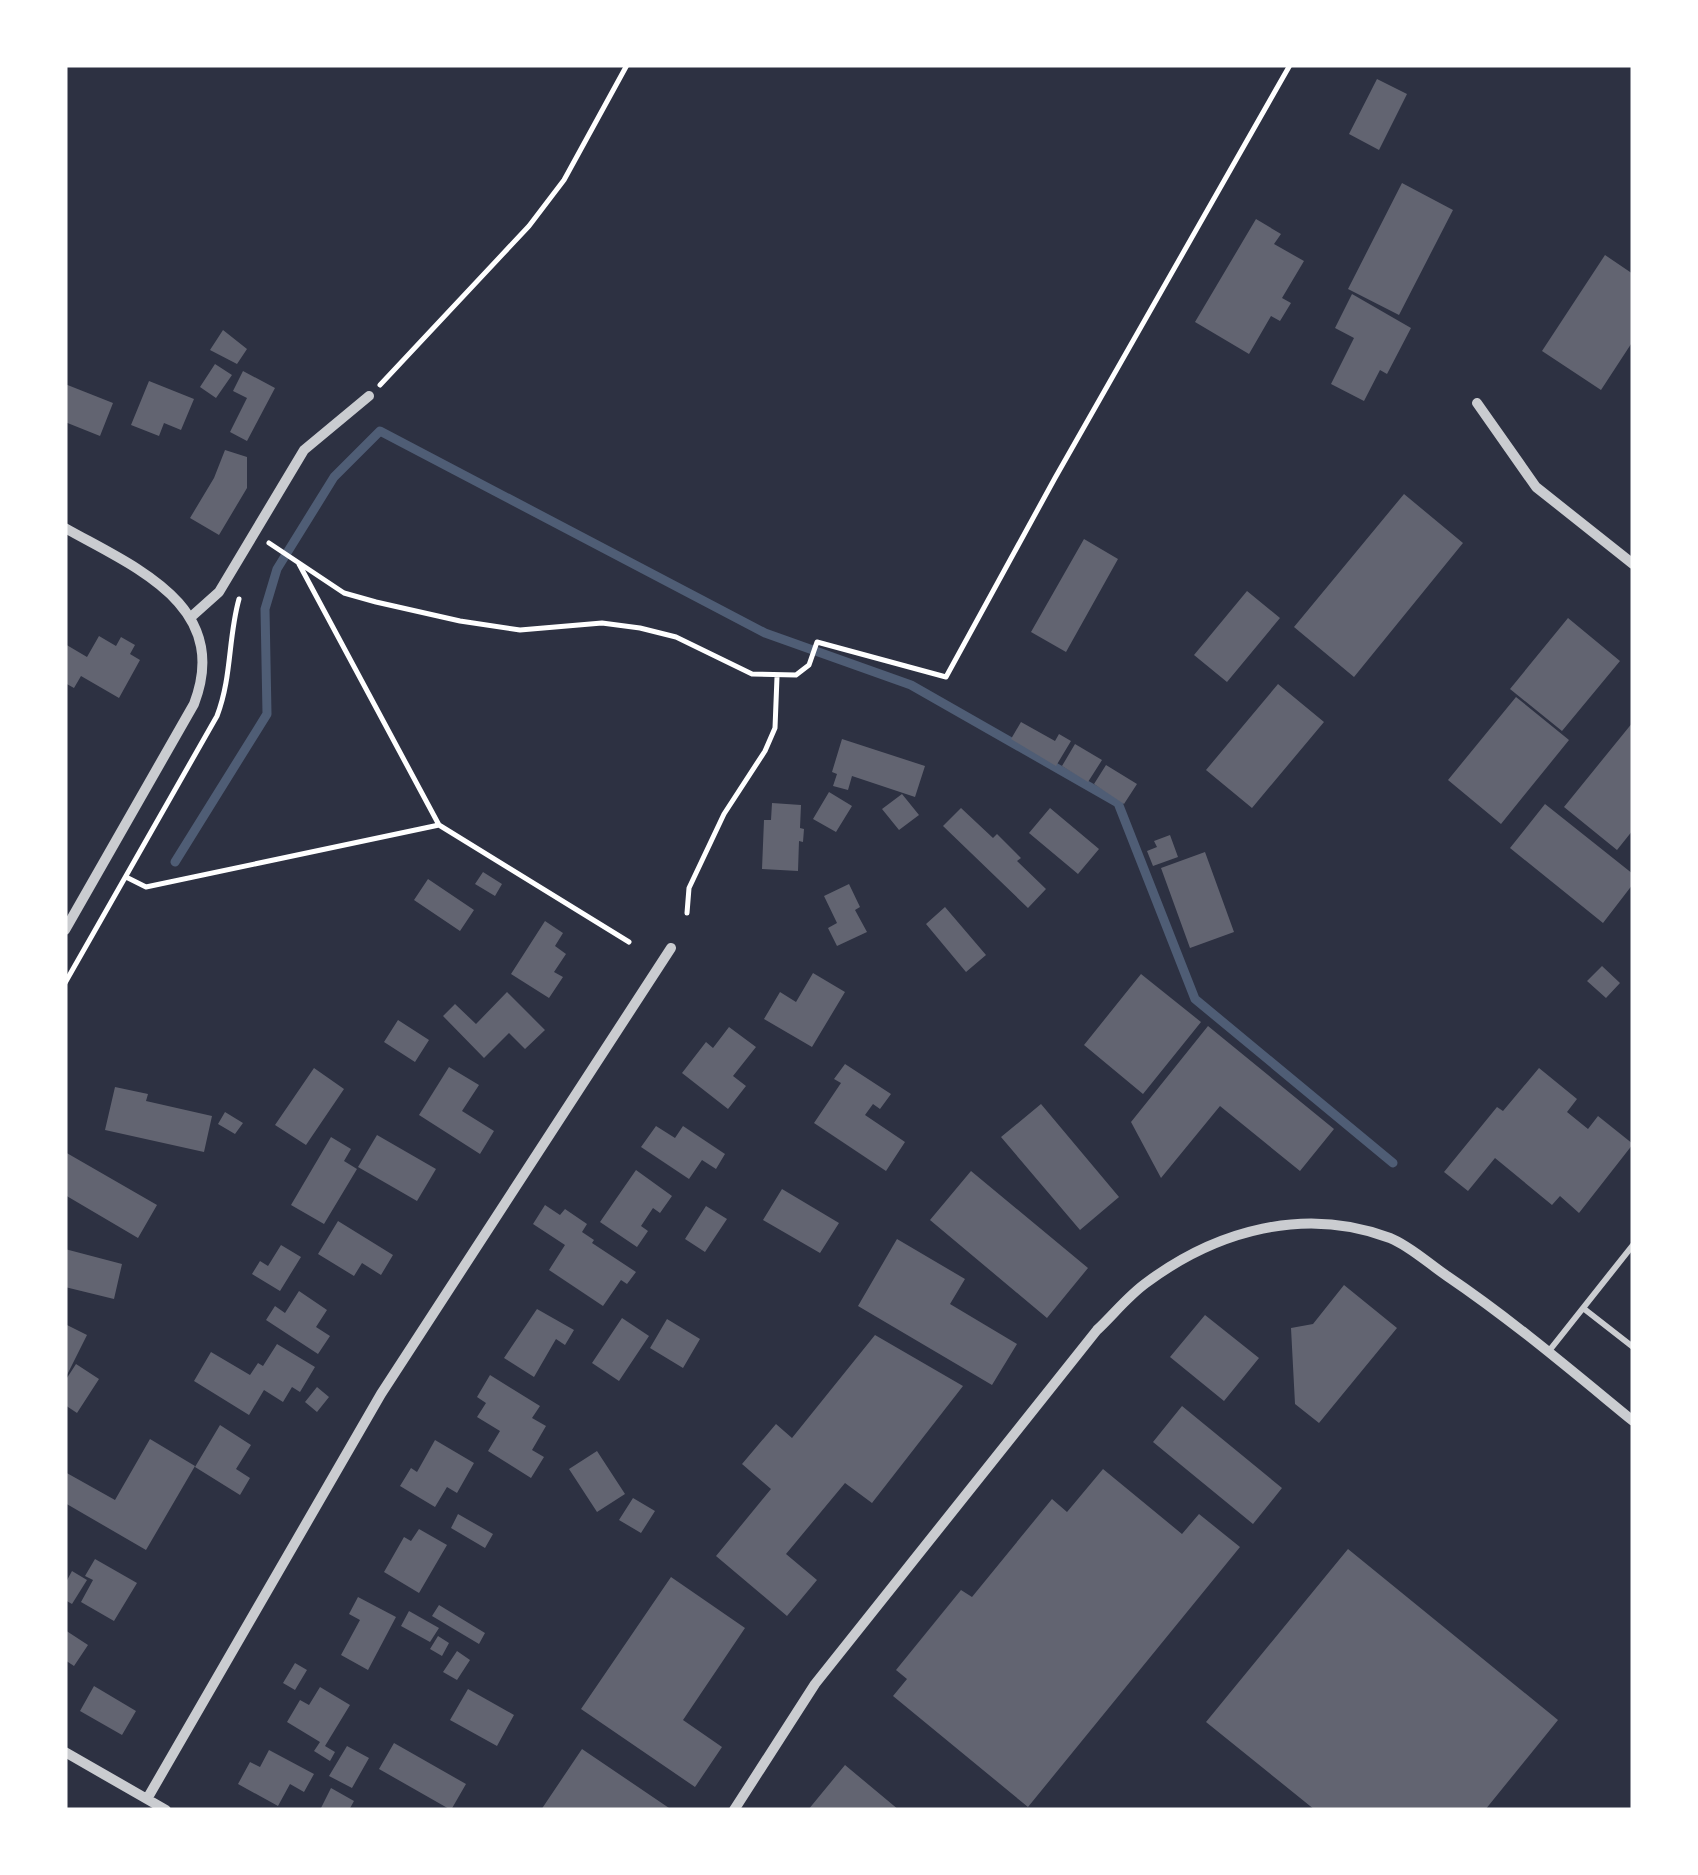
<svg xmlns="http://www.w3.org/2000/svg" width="1698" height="1875" viewBox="0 0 1698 1875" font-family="'Open Sans',sans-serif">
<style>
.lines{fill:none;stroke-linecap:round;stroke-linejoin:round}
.stream{stroke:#4f5d75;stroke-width:9}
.building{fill:#626471}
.path{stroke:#fff;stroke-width:5}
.service{stroke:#caccd0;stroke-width:6}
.minor{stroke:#caccd0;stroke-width:10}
</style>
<rect width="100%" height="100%" fill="#2d3142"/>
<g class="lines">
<path class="stream" d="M175,862l92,-148 -2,-105 12,-40 57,-92 46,-46 385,202 146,52 207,118 77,196 198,164"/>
</g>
<path class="building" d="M1377,79l30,15 -28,56 -30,-16z
M1402,183l51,27 -54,105 -51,-26z
M1256,219l25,15 -7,10 30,17 -22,37 9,5 -11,18 -9,-5 -22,38 -54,-32z
M1605,255l28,19v67l-32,49 -59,-39z
M1352,294l59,34 -24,46 -7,-4 -16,31 -33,-17 23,-46 -19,-10z
M223,330l24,19 -10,15 -27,-14z
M215,364l17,11 -16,23 -16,-11z
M243,371l32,17 -28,53 -17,-9 17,-34 -14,-7z
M149,381l45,18 -13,31 -17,-7 -5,13 -28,-11z
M65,384l48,19 -13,33 -35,-14z
M225,450l22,7v31l-28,47 -29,-17 24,-40z
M1404,494l59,49 -109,134 -60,-50z
M1084,539l34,20 -52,93 -35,-20z
M1247,591l33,27 -53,64 -33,-27z
M1568,618l52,43 -58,70 -52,-42z
M99,636l17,10 5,-9 14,8 -5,9 10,6 -21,38 -38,-22 -7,12 -9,-5v-39l22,13z
M1278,684l46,38 -72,86 -46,-38z
M1516,697l53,43 -68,84 -53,-44z
M1021,722l34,19 4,-7 12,7 -15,25 -45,-27z
M1633,722v108l-16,20 -53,-43z
M842,739l83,27 -10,31 -63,-21 -4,14 -15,-4 4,-12 -5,-2z
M1075,744l27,16 -14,22 -26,-16z
M1106,765l31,19 -13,20 -30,-20z
M829,792l23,14 -16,26 -23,-13z
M902,794l17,21 -20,15 -17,-21z
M772,803l29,2 -1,23 4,1 -1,13 -4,-1 -1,30 -36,-2 2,-49h7z
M1545,804l88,70v10l-30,39 -93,-75z
M961,808l32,30 4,-4 24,24 -4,3 29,28 -18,19 -85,-82z
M1050,808l49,41 -21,25 -49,-41z
M1170,835l8,22 -25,9 -6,-15 10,-4 -3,-6z
M1205,852l29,80 -44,16 -29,-80z
M483,872l19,12 -7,12 -20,-12z
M428,879l46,31 -14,21 -46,-31z
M849,884l11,23 -5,3 12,22 -30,14 -9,-18 9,-5 -13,-27z
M945,907l41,48 -20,17 -40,-48z
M545,921l18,12 -8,13 11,8 -12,18 9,5 -14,21 -38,-24z
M1602,966l18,17 -14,15 -19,-17z
M813,973l32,19 -33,55 -48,-28 16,-27 16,10z
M1141,974l60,48 -58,72 -59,-49z
M507,992l38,38 -20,19 -16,-16 -25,25 -41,-42 12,-12 21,20z
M398,1020l31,20 -14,22 -31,-20z
M1208,1026l126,103 -34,42 -80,-65 -59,72 -30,-56z
M729,1027l27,20 -23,29 13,10 -18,23 -46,-36 24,-31 7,6z
M845,1064l46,30 -11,15 -7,-5 -8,11 40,27 -19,29 -72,-48 27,-40 -7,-4z
M449,1067l30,18 -17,26 32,20 -14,23 -61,-39z
M314,1068l30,21 -38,56 -31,-20z
M1539,1068l38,31 -10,13 21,17 10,-13 35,28 -54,69 -19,-17 -8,9 -57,-47 -27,33 -24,-19 53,-65 6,4z
M115,1087l33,7 -2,7 66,15 -8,36 -99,-22z
M1041,1104l78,93 -39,33 -79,-93z
M225,1112l18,11 -8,11 -17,-10z
M656,1126l19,12 8,-12 42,28 -9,15 -14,-9 -13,19 -48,-32z
M377,1135l59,34 -19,32 -59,-34z
M331,1137l20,12 -7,12 13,8 -33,55 -33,-19z
M65,1152l92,53 -19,33 -73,-43z
M636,1170l36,26 -12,17 -7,-5 -12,18 7,5 -11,16 -37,-25z
M971,1171l117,97 -41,50 -117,-98z
M782,1189l57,34 -19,30 -57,-33z
M545,1205l15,10 5,-6 22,15 -5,8 12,8 -2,3 44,29 -9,12 -6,-4 -18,26 -54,-36 16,-25 -32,-21z
M706,1206l21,13 -22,33 -20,-13z
M338,1221l55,34 -12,20 -19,-12 -8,13 -36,-22z
M897,1239l68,40 -15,25 67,40 -25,41 -134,-79z
M281,1245l20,12 -21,34 -28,-17 8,-13 8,5z
M65,1249l57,15 -8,35 -49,-12z
M1344,1285l53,43 -78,95 -24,-19 -4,-76 22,-4z
M299,1291l28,19 -11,17 14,9 -12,18 -52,-34 9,-14 10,7z
M537,1309l37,21 -9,15 -9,-6 -22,38 -30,-19z
M1205,1315l54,43 -35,43 -54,-44z
M622,1318l27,18 -30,45 -27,-18z
M667,1319l33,20 -17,29 -33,-20z
M65,1324l22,11 -22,44z
M875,1335l88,51 -91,117 -27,-20 -59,71 31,26 -30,36 -71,-60 55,-67 -29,-25 34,-40 16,14z
M277,1344l38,23 -15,25 -8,-5 -9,15 -19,-12 -15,25 -55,-34 17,-29 39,23 8,-12 5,3z
M76,1364l23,15 -22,34 -12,-8v-24z
M490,1375l50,31 -8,12 14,8 -14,24 12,7 -13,21 -43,-27 12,-20 -23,-14 9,-14 -9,-6z
M317,1387l12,10 -12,15 -12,-10z
M1182,1406l100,82 -29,36 -100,-82z
M220,1425l31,20 -15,24 14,9 -10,17 -45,-28z
M150,1439l45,27 -49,84 -81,-47v-31l50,28z
M435,1440l39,23 -17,30 -10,-6 -12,20 -35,-21 11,-18 6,4z
M597,1451l28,43 -28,18 -28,-43z
M1103,1469l79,65 17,-20 41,33 -212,260 -135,-111 14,-17 -11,-9 65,-80 11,7 80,-98 15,13z
M633,1498l22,13 -14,22 -22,-13z
M458,1514l35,20 -8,14 -34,-20z
M419,1529l28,16 -28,48 -35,-21 20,-35 7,4z
M1348,1549l210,171 -73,90h-170l-109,-88z
M95,1559l42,24 -23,38 -33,-19 12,-22 -8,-4z
M72,1571l15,9 -15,24 -7,-4v-16z
M671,1577l74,51 -62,92 39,27 -27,40 -114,-78z
M358,1597l38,20 -28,53 -27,-15 19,-35 -11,-6z
M439,1605l46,28 -6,11 -47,-28z
M409,1611l30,17 -9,14 -29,-16z
M65,1630l23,15 -14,21 -9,-6z
M438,1636l11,7 -7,13 -12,-7z
M457,1651l13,9 -13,20 -14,-8z
M295,1663l12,7 -12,20 -12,-7z
M94,1686l42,25 -14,24 -42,-24z
M320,1687l30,18 -25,41 10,6 -5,9 -16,-10 6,-9 -33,-20 13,-22 9,5z
M468,1689l46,26 -17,31 -47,-26z
M394,1743l72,41 -15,26 -72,-41z
M347,1746l22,12 -17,30 -23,-12z
M582,1749l90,61h-131z
M269,1750l45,24 -10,18 -14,-8 -12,22 -40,-22 12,-22 10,5z
M845,1765l54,45h-91z
M331,1788l23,13 -5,9h-29z"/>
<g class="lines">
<path class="path" d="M380,385l149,-159 35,-46 63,-115
M269,543l75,50 32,9 84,19 60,9 82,-7 38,5 36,9 76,37 44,1 13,-10 8,-23 129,35 109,-199 235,-413
M299,564l140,261 190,117
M126,877l20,10 293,-62
M687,913l2,-25 35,-74 41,-63 10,-23 2,-51
M65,983l152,-267c15,-39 11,-78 22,-117"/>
<path class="service" d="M1583,1308l50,39
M1549,1351l84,-106"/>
<path class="minor" d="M1477,403l59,84 97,77
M65,528c69,39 167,77 129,176l-129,226
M191,617l28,-25 85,-142 65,-54
M65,1752l101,58
M147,1799l234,-405 290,-446
M734,1810l81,-126 282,-354c16,-15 31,-34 49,-47 71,-53 159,-77 244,-45 20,8 39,26 57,38 65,44 125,95 186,145"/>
</g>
<rect width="1698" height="1875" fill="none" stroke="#ffffff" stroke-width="135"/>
</svg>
